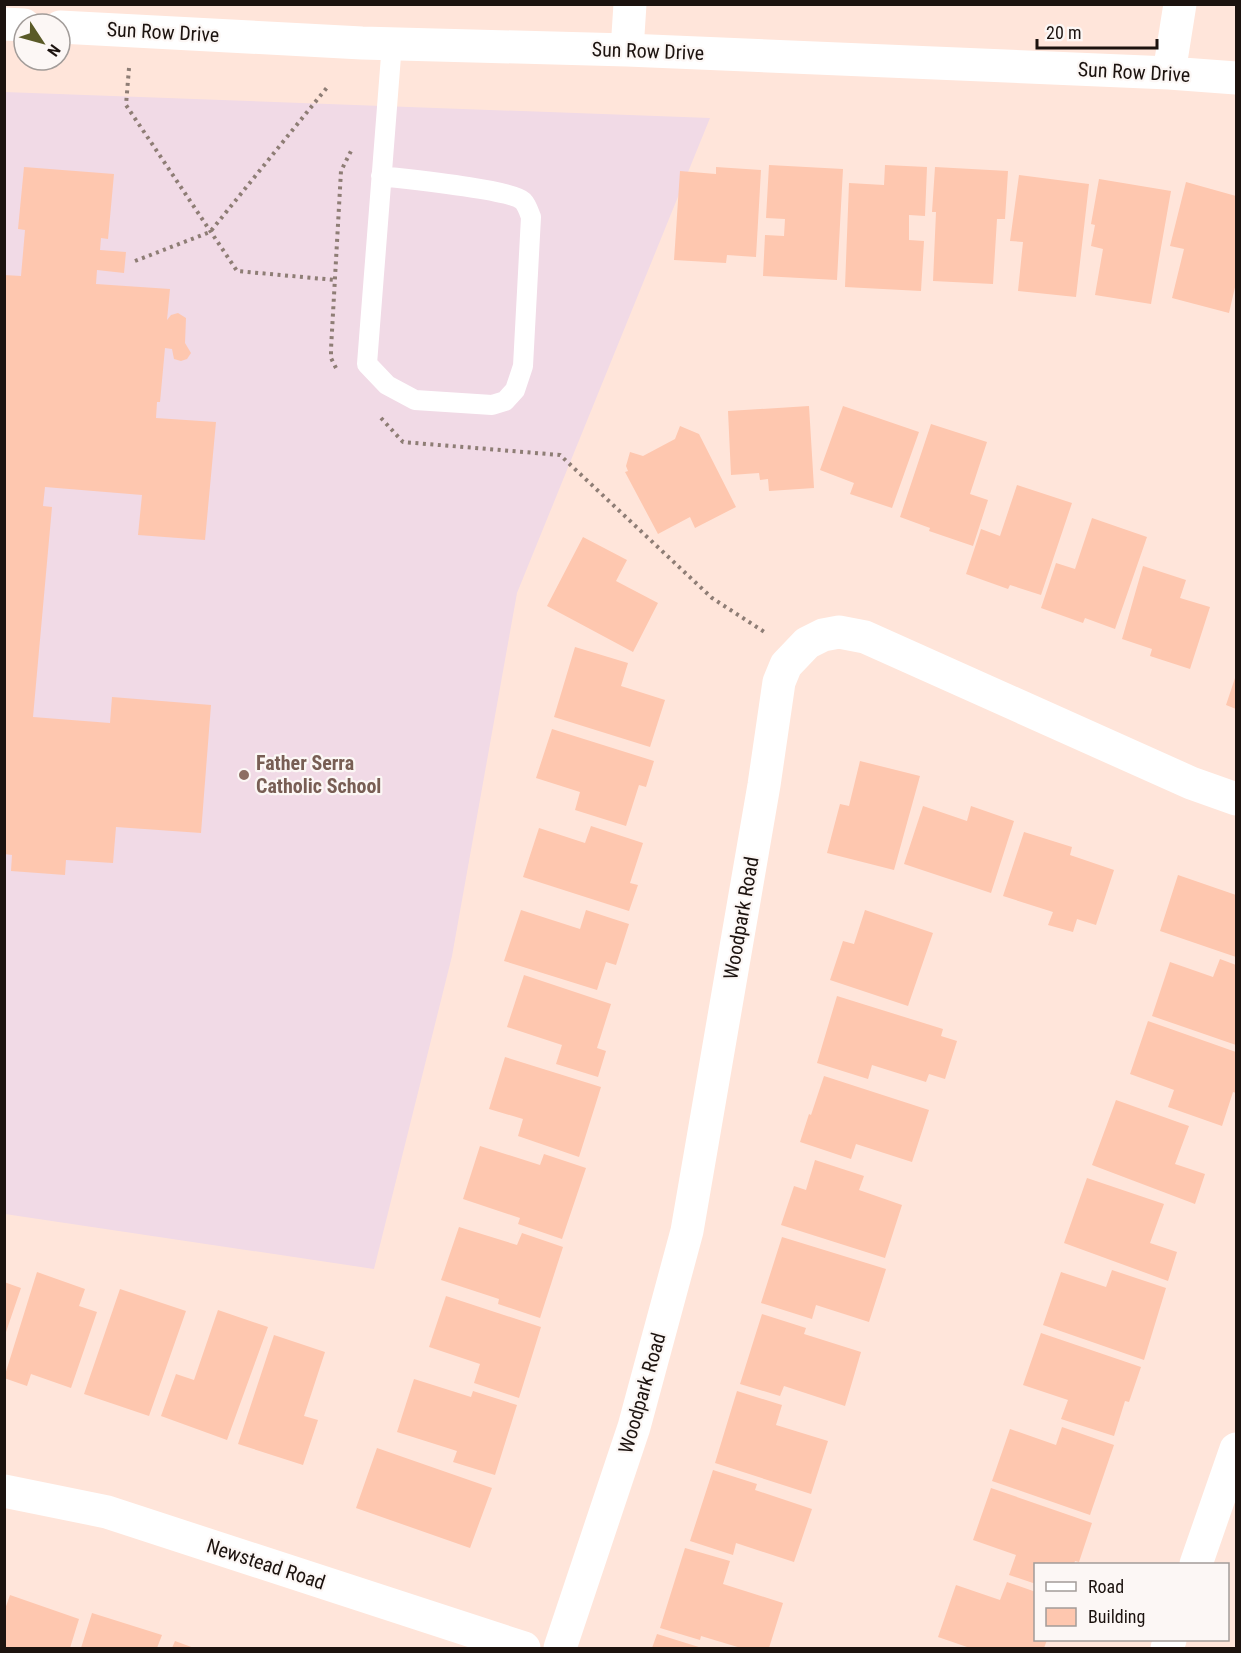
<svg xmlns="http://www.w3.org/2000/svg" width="1241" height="1653" viewBox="0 0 1241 1653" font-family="'Roboto Condensed',sans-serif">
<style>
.education{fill:#f1dae6}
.building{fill:#fec7af}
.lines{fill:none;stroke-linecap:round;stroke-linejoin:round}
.path{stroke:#8e7d75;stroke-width:4;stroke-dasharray:3 4.5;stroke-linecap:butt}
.lane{stroke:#fff;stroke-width:20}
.street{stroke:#fff;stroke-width:33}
.education-dot{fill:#8d6e63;stroke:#fcf7f5;stroke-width:2}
.labels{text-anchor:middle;stroke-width:4.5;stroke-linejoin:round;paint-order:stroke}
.street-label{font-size:20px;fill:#1c130f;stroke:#fcf7f5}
.education-label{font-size:20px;font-weight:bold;fill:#785e54;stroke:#fcf7f5;text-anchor:start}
</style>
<rect width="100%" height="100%" fill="#ffe5da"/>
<path class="education" d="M4,92l706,26 -193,475 -65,363 -78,313 -369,-55z"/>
<path class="building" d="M769,165l74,4 -6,111 -74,-4 2,-41 19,1 1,-17 -19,-1z
M885,165l42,2 -2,49 -16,-1v25l15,1 -3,50 -76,-4 4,-104 35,2z
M24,167l90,7 -6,65 -7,-1 -1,12 26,2 -2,21 -27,-3 -1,14 74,5 -3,31 4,-5 7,-2 8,5 -1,25 6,10 -4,6 -6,2 -7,-2 -2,-10 -7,-1 -5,54h-3l-1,16 60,4 -11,118 -67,-5 4,-40 -97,-8 -2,19 9,1 -19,210 77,6 2,-26 99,8 -10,128 -85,-6 -3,36 -47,-3 -1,15 -54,-4 1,-16 -8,-1v-579l17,1 4,-46 -7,-1z
M716,167l45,3 -5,87 -29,-2 -1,8 -52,-3 6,-89 36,3z
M935,167l73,4 -3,48h-8l-4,65 -60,-3 3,-69h-4z
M1019,175l70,9 -13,113 -58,-6 5,-49 -13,-1z
M1099,179l72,12 -20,113 -56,-9 8,-46 -12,-3 4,-21 -4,-1z
M1186,182l50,14v87l-7,30 -57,-15 12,-49 -14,-3z
M809,406l5,82 -45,3 -1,-12 -8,1 -1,-7 -28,2 -3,-64z
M843,406l76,26 -27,76 -42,-14 4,-11 -34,-13z
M931,424l56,18 -17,52 18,6 -15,46 -44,-15 1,-3 -30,-11z
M680,426l19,8 37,73 -41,21 -5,-11 -32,17 -33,-62 3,-1 -2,-5 4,-14 13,4 32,-17z
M1017,485l55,18 -31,92 -31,-10 -2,4 -42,-15 15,-45 19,7z
M1092,518l55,19 -32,92 -30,-11 -2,5 -42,-15 15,-45 19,6z
M583,537l44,23 -11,21 42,22 -25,49 -86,-46z
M1143,566l43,14 -6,18 30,9 -20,62 -40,-13 2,-7 -30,-10z
M575,647l53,16 -7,23 44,14 -15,47 -96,-30z
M1236,675v34l-10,-4z
M552,729l102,32 -8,26 -7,-2 -13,41 -51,-16 5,-18 -44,-14z
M860,761l60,15 -26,94 -67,-17 13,-49 9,2z
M923,806l44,15 4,-15 43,15 -23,72 -87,-29z
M591,826l52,17 -13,40 8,2 -9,26 -106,-34 16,-49 46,15z
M1024,832l48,15 -2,8 44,15 -18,55 -19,-6 -4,13 -25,-7 5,-13 -50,-16z
M1178,875l58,20v62l-76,-26z
M521,910l59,19 6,-19 43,14 -13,41 -10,-3 -9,28 -93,-29z
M865,910l68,23 -25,73 -78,-26 13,-39 11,3z
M1220,959l16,6v80l-84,-29 18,-54 43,15z
M524,975l87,29 -14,44 9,3 -8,26 -42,-13 6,-19 -55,-18z
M837,996l106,33 -2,7 16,5 -12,38 -16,-5 -3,8 -54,-17 -4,14 -51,-16z
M1148,1021l88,31v41l-3,-1 -11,34 -54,-19 6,-17 -44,-16z
M505,1057l96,30 -22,70 -61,-21 5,-17 -34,-10z
M824,1076l105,34 -17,52 -56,-18 -5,15 -51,-17 9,-28 2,1z
M1116,1100l73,26 -14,38 30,10 -10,30 -103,-39z
M480,1146l60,19 4,-11 42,14 -24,71 -44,-15 2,-6 -57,-19z
M815,1160l49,16 -5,14 43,15 -17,53 -104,-33 13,-39 12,4z
M1087,1178l77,26 -14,39 27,9 -9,29 -104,-38z
M459,1227l58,18 5,-12 41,14 -23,71 -42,-14 1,-5 -58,-19z
M782,1237l104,32 -17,53 -53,-17 -4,14 -51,-16z
M1112,1270l54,18 -22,72 -101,-35 18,-53 45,15z
M37,1272l48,17 -6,17 18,6 -26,76 -40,-14 -4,12 -23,-8z
M4,1282l17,6 -16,47h-1z
M120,1289l66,22 -37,105 -65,-22z
M446,1296l95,31 -22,71 -45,-15 6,-19 -51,-17z
M218,1310l50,17 -41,113 -66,-24 15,-42 18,6z
M762,1314l44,14 -2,6 57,18 -16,54 -61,-20 -4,10 -40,-12z
M1041,1333l100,34 -12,35 -4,-1 -11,35 -53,-17 7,-19 -45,-15z
M274,1335l51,17 -21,64 14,4 -15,45 -65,-21z
M414,1379l57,18 2,-6 44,14 -22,70 -42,-13 4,-11 -60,-19z
M737,1391l45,14 -6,20 52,16 -17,53 -96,-31z
M1062,1427l52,18 -24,70 -98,-34 18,-52 46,16z
M377,1448l115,40 -22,60 -114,-40z
M713,1470l44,14 -2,6 57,19 -18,53 -58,-19 -3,12 -43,-14z
M991,1488l101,35 -13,39 -4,-1 -1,3h-38v20l-27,-9 7,-20 -43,-15z
M685,1548l45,13 -7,23 60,19 -14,45h-28l-40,-12 -1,4 -40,-12z
M1007,1582l29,10v48h11l-3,8h-74l-32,-11 18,-52 44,15z
M10,1595l69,24 -9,29h-66v-36z
M92,1613l70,22 -5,13h-76z
M657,1634l45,14h-50z
M175,1641l19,7h-22z"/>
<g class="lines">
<path class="path" d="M129,68l-3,37 111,166 98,9
M135,261l75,-29 119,-147
M336,368l-5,-10v-9l10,-178 10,-20
M381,418l22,24 157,13 152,143 54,35"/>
<path class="lane" d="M381,176c24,3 129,13 142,25 4,4 6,11 8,16l-8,149 -8,24 -10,11 -13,4 -77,-5 -28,-15 -20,-21c8,-107 16,-214 25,-321"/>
<path class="street" d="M4,24l20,1
M60,27l302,16 265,7 542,23 67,5
M627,50l3,-46
M1169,73l11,-69
M4,1491l103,21 417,136
M1196,1564l40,-115
M560,1648l74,-221 53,-196 77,-446 15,-103 7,-17 21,-22 16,-8 16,-3 26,5 326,146 45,16
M1167,1648l3,-8"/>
</g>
<circle class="education-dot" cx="244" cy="775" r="6"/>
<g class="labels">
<g class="street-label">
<text transform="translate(163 32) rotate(3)" y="7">Sun Row Drive</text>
<text transform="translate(648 51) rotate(2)" y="7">Sun Row Drive</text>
<text transform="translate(1134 72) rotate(3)" y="7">Sun Row Drive</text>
<text transform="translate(741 918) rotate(-80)" y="7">Woodpark Road</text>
<text transform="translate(642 1393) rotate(-74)" y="7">Woodpark Road</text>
<text transform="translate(266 1564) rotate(18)" y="7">Newstead Road</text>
</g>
<g class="education-label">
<text x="256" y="770">Father Serra<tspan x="256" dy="23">Catholic School</tspan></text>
</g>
</g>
<rect width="1241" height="1653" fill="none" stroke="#1c130f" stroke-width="12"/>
<rect x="1034" y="1563" width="195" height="78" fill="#fcf7f5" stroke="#a29c99" stroke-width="1.5"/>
<rect x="1046" y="1582" width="30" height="9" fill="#ffffff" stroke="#a29c99" stroke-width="1.5"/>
<text x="1088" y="1593" font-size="18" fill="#1c130f">Road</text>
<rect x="1046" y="1608" width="30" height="18" fill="#fec7af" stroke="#a29c99" stroke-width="1.5"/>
<text x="1088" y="1623" font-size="18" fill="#1c130f">Building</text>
<g transform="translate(42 42) rotate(126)"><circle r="28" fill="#fcf7f5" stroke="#a29c99" stroke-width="1.5"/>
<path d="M0-4.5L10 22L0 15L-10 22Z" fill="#5a5a27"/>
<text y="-9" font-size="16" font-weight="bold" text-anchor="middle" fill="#1c130f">N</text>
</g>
<path d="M1037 39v9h120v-9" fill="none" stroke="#1c130f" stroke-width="3"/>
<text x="1046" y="39" font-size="18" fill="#1c130f" stroke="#fcf7f5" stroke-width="4.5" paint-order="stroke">20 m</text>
</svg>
